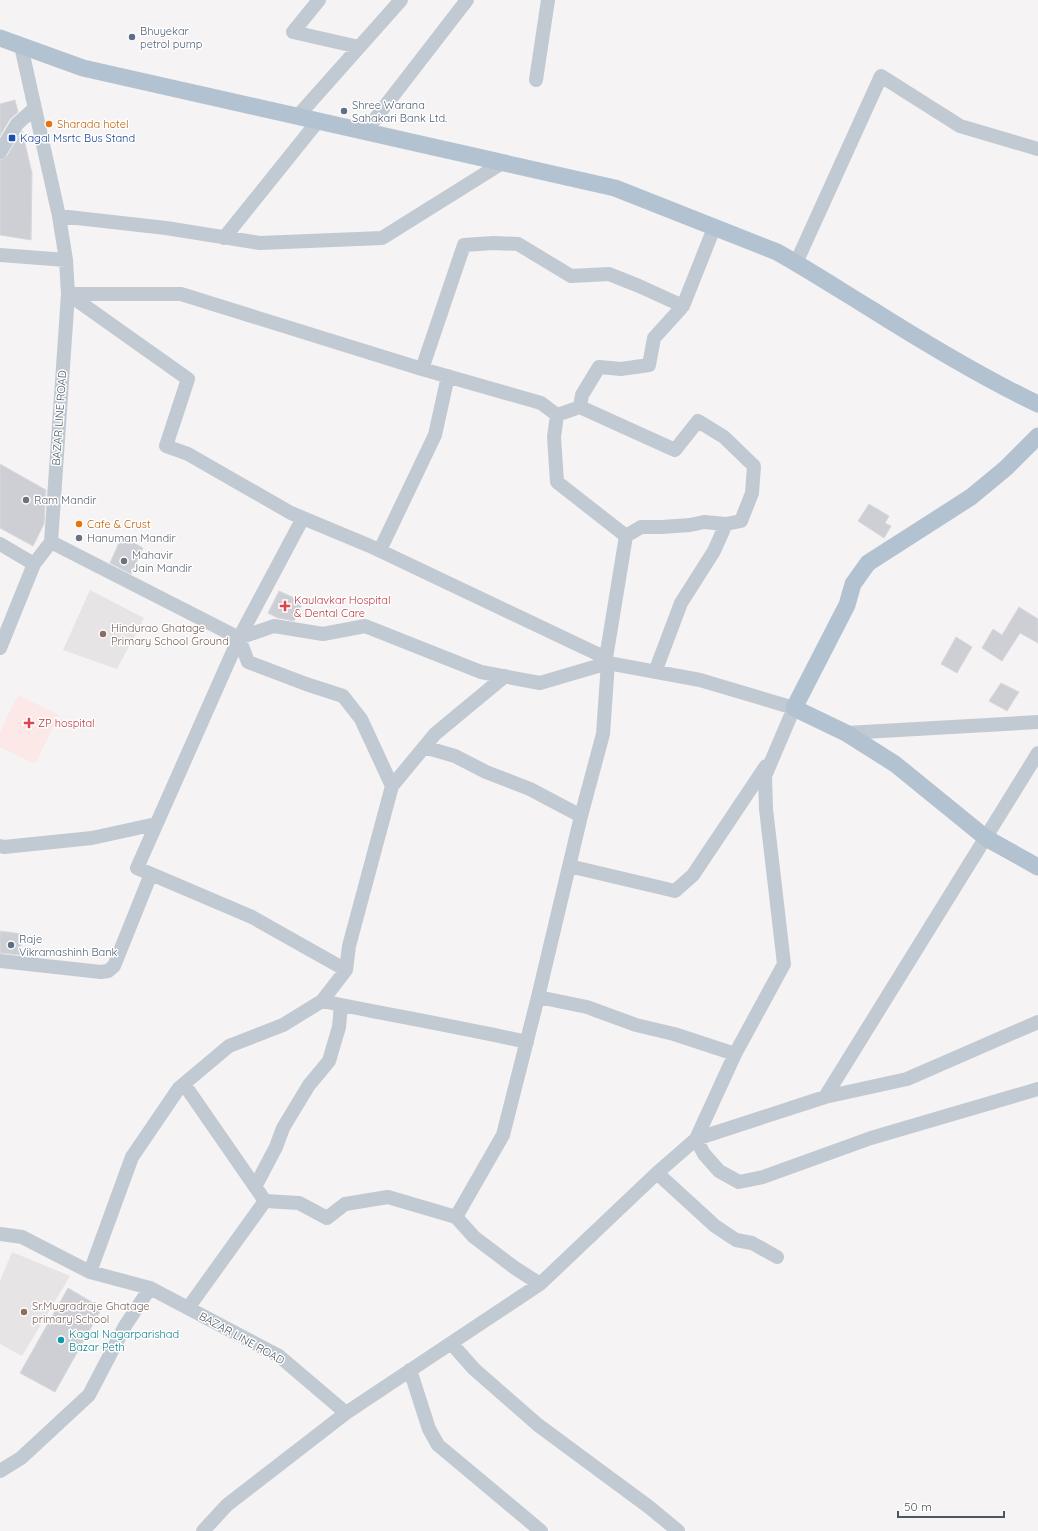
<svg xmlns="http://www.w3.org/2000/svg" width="1038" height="1531" viewBox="0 0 1038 1531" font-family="Quicksand,sans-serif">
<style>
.education{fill:#e6e4e5}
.medical{fill:#fce8e6}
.building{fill:#cdcfd5;stroke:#d7d9de}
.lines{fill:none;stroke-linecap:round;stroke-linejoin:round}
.minor{stroke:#c1cad2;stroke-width:14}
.major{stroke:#b3c2d1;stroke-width:17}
.service-dot{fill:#5c6f8a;stroke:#fff;stroke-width:1.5}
.food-dot{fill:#e8710a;stroke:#fff;stroke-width:1.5}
.transit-dot{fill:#1a4fb4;stroke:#fff;stroke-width:1.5}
.worship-dot{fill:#6b7280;stroke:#fff;stroke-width:1.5}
.health-dot{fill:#e0444e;stroke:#fff;stroke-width:1.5}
.education-dot{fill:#8d6e63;stroke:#fff;stroke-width:1.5}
.culture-dot{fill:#0f9aa8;stroke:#fff;stroke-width:1.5}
.labels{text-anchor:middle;stroke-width:3;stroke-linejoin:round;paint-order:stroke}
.service-label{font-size:11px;fill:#4e5e75;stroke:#fff;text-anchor:start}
.food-label{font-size:11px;fill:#c56008;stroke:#fff;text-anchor:start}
.transit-label{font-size:11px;fill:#164399;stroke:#fff;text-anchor:start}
.street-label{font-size:11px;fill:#4a5661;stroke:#fff}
.worship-label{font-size:11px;fill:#5b616d;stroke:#fff;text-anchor:start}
.health-label{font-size:11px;fill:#be3a42;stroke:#fff;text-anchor:start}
.education-label{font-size:11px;fill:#785e54;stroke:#fff;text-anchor:start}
.culture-label{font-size:11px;fill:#0d838f;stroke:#fff;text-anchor:start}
</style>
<rect width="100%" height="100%" fill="#f5f3f3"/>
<path class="education" d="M90,590l54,28 -27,51 -54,-19z
M12,1252l58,24 -48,80 -22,-12v-63z"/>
<path class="medical" d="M18,695l41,20 -24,49 -35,-17v-15z"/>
<path class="building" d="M15,100l3,12 -8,7 -10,17v-32z
M22,131l10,42 -1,67 -31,-5v-75l7,-4z
M0,464l46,26 -2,34 -11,22 -33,-18z
M869,504l20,12 -4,7 6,3 -7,12 -26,-17z
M122,536l21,12 -12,26 -21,-11z
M279,591l24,11 -9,19 -16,-3 -10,-5z
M1019,607l19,12v24l-18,-10 -18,28 -20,-13 11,-19 9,6z
M956,637l16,10 -15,26 -16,-9z
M1001,683l18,9 -12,19 -18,-10z
M0,931l22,3 -2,21 -20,-2z
M68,1288l34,20 -47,84 -35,-19z"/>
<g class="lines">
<path class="minor" d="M319,0l-26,32 66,15
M536,80l12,-80
M297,117l104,-117
M365,132l102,-132
M0,152l17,-28 18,-16
M59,216l107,12 94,15 122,-5 120,-75
M224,238l94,-117
M0,255l66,5 -7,-44 -38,-170
M796,263l85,-187 79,50 78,23
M68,294l120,85 -22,67 22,8 103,59 79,33 236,112 20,-122 -69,-54 -3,-45 3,-22 -16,-12 -119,-34
M68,294h113l241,75 42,-124 29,-2 25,1 53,32 38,-2 30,12 44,20 31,-78
M580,407l95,43 23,-29 26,16 30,29 -2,27 -11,28 -15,3 -12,27 -33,52 -26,69
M557,415l23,-8 2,-12 17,-28 22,2 28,-4 5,-27 29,-32
M626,536l15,-9h21l28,-2 14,-3 22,2
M51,542l188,96 64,-120
M51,542l17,-248 -2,-34
M0,544l34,20 17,-22
M380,550l55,-115 13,-59
M239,638l35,-12 49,8 42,-8 116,46 59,11 68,-20 92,17 94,28 -29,68 1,33 18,155 -49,90 -39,85 8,15 15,17 20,11 24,-5 108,-39 167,-49
M0,648l34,-84
M846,733l192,-11
M424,747l31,9 31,16 44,17 51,27 22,-82 5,-71
M392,786l-31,-67 -18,-23 -37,-12 -58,-22 -9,-24 -102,230 115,49 94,53 3,-24 43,-160 43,-52 70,-58
M0,846l4,1 88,-9 64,-14
M569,866l106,25 18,-16 73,-109
M0,961l101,11 7,-1 6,-5 37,-92
M538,997l49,10 49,18 38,9 61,20
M322,1001c68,14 137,26 205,41
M184,1084l81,117 -77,107
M825,1097l213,-344
M657,1173l58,53 21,14 16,3 25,14
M255,1187l21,-40 7,-19 26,-43 20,-24 10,-34 2,-22
M265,1201l34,2 28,15 18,-14 43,-7 68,20 47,-82 35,-138 43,-181
M456,1217l18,20 41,31 25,16
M0,1234l22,3 68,35 60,16 129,68 67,57
M90,1272l42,-115 47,-69 50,-42 54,-21 39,-24 24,-31
M451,1343l23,26 64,56 111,82 29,24
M410,1370l19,59 9,16 103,86
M0,1471l21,-13 68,-63 36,-69 25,-38
M203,1531l24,-26 119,-92 194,-129 117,-111 39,-34 129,-42 82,-18 131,-57"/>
<path class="major" d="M0,38l83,30 532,120 162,64c32,18 63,38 94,57 54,34 110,68 167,95
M1038,436l-32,32 -35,29 -103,66 -15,21 -6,21 -53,103 52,25 49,31 91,74 52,29"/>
</g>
<g class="service-dot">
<circle cx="132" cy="37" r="4"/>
<circle cx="344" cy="111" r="4"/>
<circle cx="11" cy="945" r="4"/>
</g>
<g class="food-dot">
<circle cx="49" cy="124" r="4"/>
<circle cx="79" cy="524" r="4"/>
</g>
<rect class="transit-dot" x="8" y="134" width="8" height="8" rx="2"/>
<g class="worship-dot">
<circle cx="26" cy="500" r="4"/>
<circle cx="79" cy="538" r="4"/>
<circle cx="124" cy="561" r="4"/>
</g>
<g class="health-dot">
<path d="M283 600h4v4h4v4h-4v4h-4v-4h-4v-4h4z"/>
<path d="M27 717h4v4h4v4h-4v4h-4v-4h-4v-4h4z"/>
</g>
<g class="education-dot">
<circle cx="103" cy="634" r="4"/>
<circle cx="24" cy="1312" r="4"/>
</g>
<circle class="culture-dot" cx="61" cy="1340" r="4"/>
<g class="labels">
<g class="service-label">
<text x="140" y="35">Bhuyekar<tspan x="140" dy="13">petrol pump</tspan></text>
<text x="352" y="109">Shree Warana<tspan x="352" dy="13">Sahakari Bank Ltd.</tspan></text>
<text x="19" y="943">Raje<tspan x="19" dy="13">Vikramashinh Bank</tspan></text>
</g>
<g class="food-label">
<text x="57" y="128">Sharada hotel</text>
<text x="87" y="528">Cafe &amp; Crust</text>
</g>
<g class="transit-label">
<text x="20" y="142">Kagal Msrtc Bus Stand</text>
</g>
<g class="street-label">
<text transform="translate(59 418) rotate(-86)" y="4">BAZAR LINE ROAD</text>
<text transform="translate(242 1338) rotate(29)" y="4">BAZAR LINE ROAD</text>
</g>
<g class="worship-label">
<text x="34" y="504">Ram Mandir</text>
<text x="87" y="542">Hanuman Mandir</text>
<text x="132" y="559">Mahavir<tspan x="132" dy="13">Jain Mandir</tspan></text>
</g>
<g class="health-label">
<text x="294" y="604">Kaulavkar Hospital<tspan x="294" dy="13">&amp; Dental Care</tspan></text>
<text x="38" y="727">ZP hospital</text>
</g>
<g class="education-label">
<text x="111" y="632">Hindurao Ghatage<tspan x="111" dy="13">Primary School Ground</tspan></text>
<text x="32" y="1310">Sr.Mugradraje Ghatage<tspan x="32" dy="13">primary School</tspan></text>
</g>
<g class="culture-label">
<text x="69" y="1338">Kagal Nagarparishad<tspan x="69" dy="13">Bazar Peth</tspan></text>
</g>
</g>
<path d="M898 1511v6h106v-6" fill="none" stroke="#4a5661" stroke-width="2"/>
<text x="904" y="1511" font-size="12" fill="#4a5661" stroke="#ffffff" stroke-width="3" paint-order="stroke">50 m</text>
</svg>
